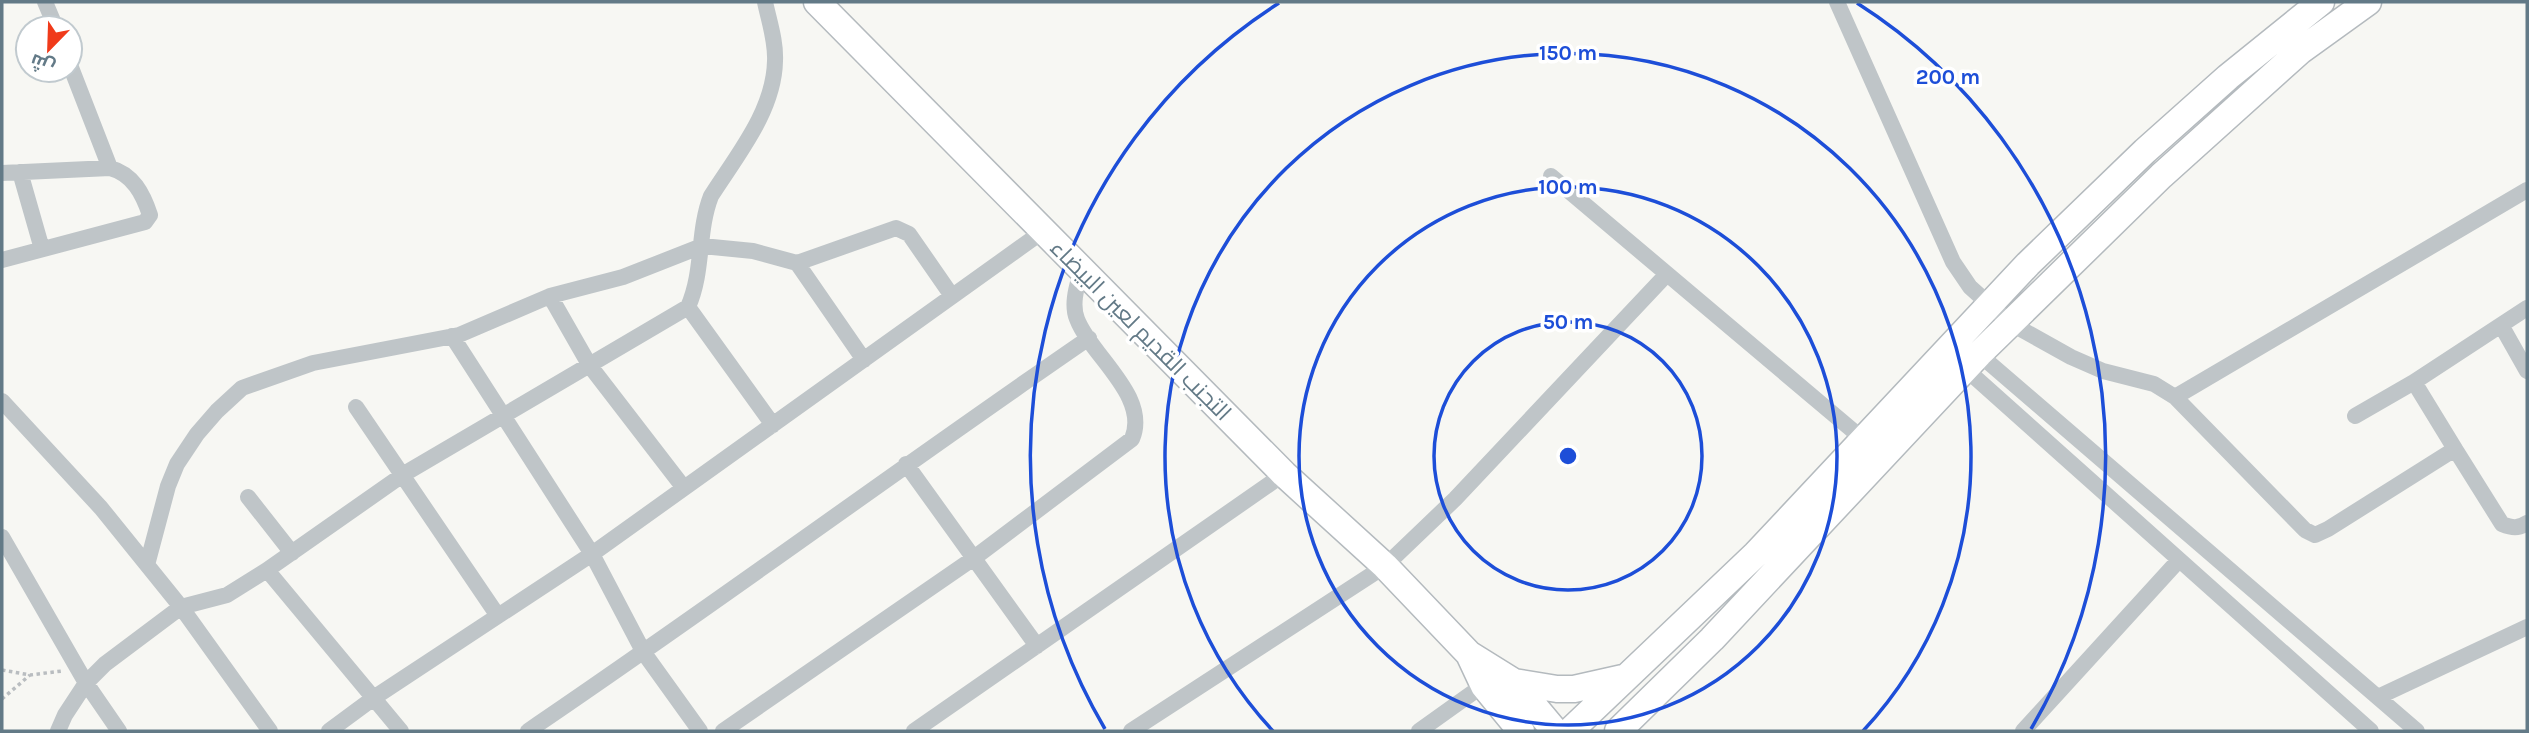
<svg xmlns="http://www.w3.org/2000/svg" width="2529" height="733" viewBox="0 0 2529 733" font-family="Karla,Cairo,sans-serif">
<style>
.lines{fill:none;stroke-linecap:round;stroke-linejoin:round}
.primary-casing{stroke:#b4babe;stroke-width:29}
.path{stroke:#b9bdc0;stroke-width:3.5;stroke-dasharray:3.5 3.5;stroke-linecap:butt}
.street{stroke:#bfc5c8;stroke-width:16}
.primary{stroke:#fff;stroke-width:26}
.ring{fill:none;stroke:#1d4ed8;stroke-width:3.5}
.labels{text-anchor:middle;stroke-width:7;stroke-linejoin:round;paint-order:stroke}
.street-label{font-size:23px;fill:#637a87;stroke:#fff}
.centre{fill:#1d4ed8;stroke:#fff;stroke-width:3.5}
.ring-label{font-size:21px;text-anchor:middle;font-weight:bold;fill:#1d4ed8;stroke:#fff;stroke-width:7;stroke-linejoin:round;paint-order:stroke}
</style>
<rect width="100%" height="100%" fill="#f7f7f3"/>
<g class="lines">
<g class="primary-casing">
<path id="primary" d="M817,2l467,472 101,92 84,88 45,28 41,49
M1469,654l15,32 37,45
M1514,682l43,7h17l49,-11
M1570,731l186,-177 272,-290 117,-113 83,-74 93,-75
M1618,731l94,-92 267,-285 182,-178 139,-125 68,-49"/>
</g>
<path class="path" d="M2,670l28,5 32,-4
M2,699l28,-24"/>
<path class="street" d="M45,2l11,26
M1837,2l116,260 17,25 40,36 61,34 32,14 51,13 21,13 130,133 10,5 13,-6 127,-80 -41,-67 -59,34
M70,65l40,103
M20,172l22,77
M2,173l108,-5c23,6 33,26 40,47l-5,7 -143,38
M1551,176l313,264
M797,263l99,-35 13,6 43,62
M550,296l40,70 94,122
M688,307l85,118
M2501,325l26,46
M452,336l140,218 52,99 56,78
M1973,349l444,382
M1959,363l412,368
M2414,382l113,-74
M2175,397l352,-207
M2,401l99,107 80,99 89,124
M356,407l142,209
M2455,449l47,75c10,4 16,5 25,-1
M906,464l131,182
M248,497l44,56
M2,537l84,146 33,48
M147,565l21,-79 9,-22 20,-30 20,-23 25,-23 71,-25 146,-28 91,-39 73,-19 79,-31 51,5 44,12 67,97
M267,570l134,161
M2378,697l149,-70
M58,731l7,-16 21,-32 19,-19 76,-57 46,-12 40,-25 137,-96 284,-167c16,-36 9,-75 23,-111 26,-41 63,-85 64,-135 1,-20 -6,-40 -10,-59
M329,731l46,-34 217,-143 450,-322
M528,731c189,-128 373,-264 561,-393
M723,731l251,-173 158,-119c18,-43 -41,-83 -55,-120 -6,-15 0,-33 4,-48
M914,731l370,-257
M1131,731l254,-165 70,-67 212,-225
M1419,731l70,-50
M2023,731l156,-171"/>
<use href="#primary" class="primary"/>
</g>
<g class="ring">
<circle cx="1568" cy="456" r="134"/>
<circle cx="1568" cy="456" r="269"/>
<path d="M1273 731A403 403 0 1 1 1863 731"/>
<path d="M1105 729A537 537 0 0 1 1279 3M1857 3A537 537 0 0 1 2031 729"/>
</g>
<g class="labels">
<g class="street-label">
<text transform="translate(1141 330) rotate(45)" y="8">التجنب القديم لعين البيضاء</text>
</g>
</g>
<circle cx="1568" cy="456" r="10" class="centre"/>
<g class="ring-label">
<text x="1568" y="60">150 m</text>
<text x="1948" y="84">200 m</text>
<text x="1568" y="194">100 m</text>
<text x="1568" y="329">50 m</text>
</g>
<rect width="2529" height="733" fill="none" stroke="#637a87" stroke-width="7"/>
<g transform="translate(49 49) rotate(203)"><circle r="33" fill="#ffffff" stroke="#c1cacf" stroke-width="2"/>
<path d="M0-5L12 26L0 18L-12 26Z" fill="#f03a1a"/>
<text y="-10" font-size="19" font-weight="bold" text-anchor="middle" fill="#637a87">ش</text>
</g>
</svg>
